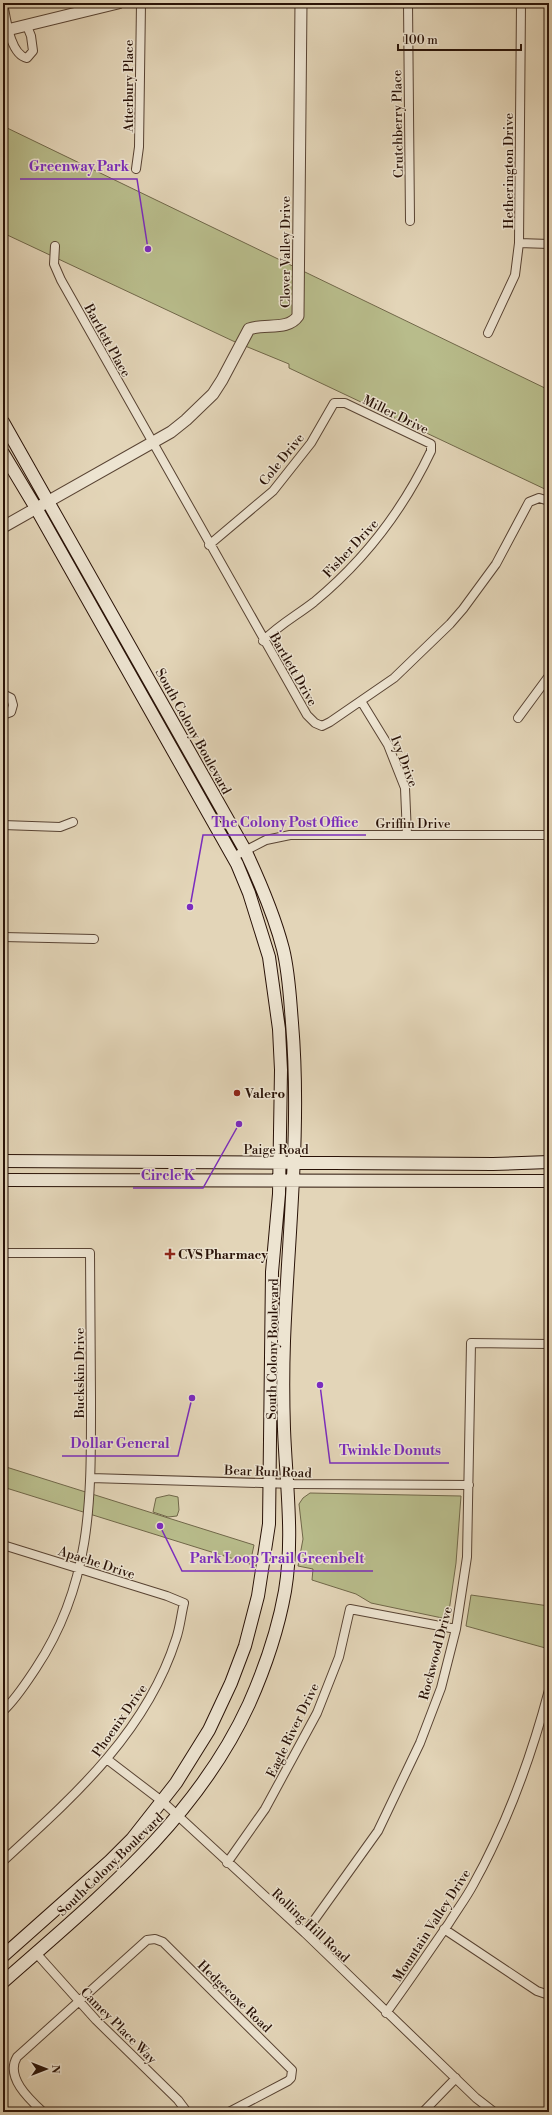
<svg xmlns="http://www.w3.org/2000/svg" width="552" height="2115" viewBox="0 0 552 2115" font-family="'Libre Bodoni',serif">
<style>
.green{fill:#b8bc8b;stroke:#706749}
.lines{fill:none;stroke-linecap:round;stroke-linejoin:round}
.minor-casing{stroke:#584333;stroke-width:10}
.tertiary-casing{stroke:#584333;stroke-width:13}
.secondary-casing{stroke:#291207;stroke-width:14}
.minor{stroke:#ede4d1;stroke-width:8}
.tertiary{stroke:#ede4d1;stroke-width:11}
.secondary{stroke:#ede4d1;stroke-width:12}
.poi-dot{fill:#8f2418;stroke:#ede4d1;stroke-width:1.5}
.labels{text-anchor:middle;stroke-width:3;stroke-linejoin:round;paint-order:stroke}
.street-label{font-size:13px;fill:#291207;stroke:#ede4d1}
.poi-label{font-size:13px;font-weight:bold;fill:#291207;stroke:#ede4d1;text-anchor:start}
.leader{fill:none;stroke:#7b2cbf;stroke-width:1.5}
.callout-dot{fill:#7b2cbf;stroke:#ede4d1;stroke-width:1.5}
.callout-label{font-size:14px;text-anchor:middle;font-weight:bold;fill:#7b2cbf;stroke:#ede4d1;stroke-width:3;stroke-linejoin:round;paint-order:stroke}
</style>
<rect width="100%" height="100%" fill="#e3d5b8"/>
<filter id="stains"><feTurbulence type="fractalNoise" baseFrequency=".005" numOctaves="4"/><feColorMatrix values="0 0 0 0 .2 0 0 0 0 .09 0 0 0 0 .02 0 0 0 .5 -.17"/></filter>
<radialGradient id="worn" r=".72"><stop offset=".6" stop-color="#630" stop-opacity="0"/><stop offset="1" stop-color="#630" stop-opacity=".3"/></radialGradient>
<path class="green" d="M3,126l546,264v101l-260,-123v-4l-56,-23 -230,-108z
M3,1466l251,79 -4,19 -247,-77z
M310,1493l151,3 -5,67 -8,55 -1,1 -76,-16 -15,-9 -44,-14 1,-11 -15,-3 5,-27 -4,-35 4,-6z
M169,1495l9,2 1,13 -2,6 -9,1 -15,-5 3,-14z
M471,1595l78,11v43l-83,-23z"/>
<g class="lines">
<g class="minor-casing">
<path id="minor" d="M3,3c3,15 7,52 24,55l6,-7 -2,-15 -4,-10
M408,3l2,218
M136,169l3,-22 2,-144
M519,243l30,1
M55,246l-1,18 7,16 246,435 8,8 7,3 8,-4 64,-44 56,-54 13,-15 33,-45 33,-62 10,-4 10,3
M488,333l27,-58 4,-32 2,-240
M209,545l64,-54 38,-48 23,-40h11l86,41v7c-28,59 -66,109 -117,151 -18,14 -34,22 -51,39
M3,694l8,4 2,7 -2,7 -8,3
M361,701l27,44 17,43 2,47
M518,718l31,-42
M3,825l57,2 13,-5
M233,857l33,-17 24,-5h259
M3,937l91,2
M3,1253h87c0,48 1,97 1,145 0,99 2,184 -55,270 -10,15 -20,31 -33,43
M91,1478l203,6 175,1
M3,1545l164,51 17,7c-3,12 -4,25 -8,36 -30,94 -103,158 -173,222
M108,1760l55,42 142,131 171,165 18,14
M227,1863l38,-54 52,-96 22,-56 11,-48 106,20
M444,1929l93,62 12,4
M305,1933l73,-102 42,-88 21,-55 15,-59 11,-72 4,-214 78,1
M36,1953l60,67 82,80 9,12
M386,2013c22,-30 42,-60 63,-90 8,-13 17,-25 24,-38 34,-61 58,-127 76,-195
M43,2112c-14,-13 -38,-35 -26,-55l130,-117 8,-1 8,3 129,128 -1,8 -3,3 -59,31
M423,2112l33,-34"/>
</g>
<g class="tertiary-casing">
<path id="tertiary" d="M3,31l115,-28
M3,527l168,-95 15,-12 27,-26 9,-14 27,-51c16,-6 39,2 49,-13l3,-313"/>
</g>
<g class="secondary-casing">
<path id="secondary" d="M3,422l242,428c15,32 29,64 38,99 6,24 7,50 9,74 9,106 -4,212 -8,318 -1,29 -1,59 0,88 2,54 10,108 1,162 -7,39 -20,77 -36,113 -53,116 -152,195 -246,278
M3,453l33,55 201,356 12,29 20,64 10,72 2,41 -2,124 -7,78 -3,252 -11,72 -13,50 -14,37 -22,47 -33,53 -44,56 -22,22 -107,95
M3,1161l490,3 56,-2
M3,1180l546,1"/>
</g>
<use href="#minor" class="minor"/>
<use href="#tertiary" class="tertiary"/>
<use href="#secondary" class="secondary"/>
</g>
<g class="poi-dot">
<circle cx="237" cy="1093" r="4"/>
<path d="M168 1248h4v4h4v4h-4v4h-4v-4h-4v-4h4z"/>
</g>
<g class="labels">
<g class="street-label">
<text transform="translate(128 86) rotate(-90)" y="5">Atterbury Place</text>
<text transform="translate(397 124) rotate(-91)" y="5">Crutchberry Place</text>
<text transform="translate(508 171) rotate(-90)" y="5">Hetherington Drive</text>
<text transform="translate(285 252) rotate(-90)" y="5">Clover Valley Drive</text>
<text transform="translate(108 340) rotate(61)" y="5">Bartlett Place</text>
<text transform="translate(396 414) rotate(26)" y="5">Miller Drive</text>
<text transform="translate(281 459) rotate(-51)" y="5">Cole Drive</text>
<text transform="translate(350 548) rotate(-47)" y="5">Fisher Drive</text>
<text transform="translate(294 669) rotate(60)" y="5">Bartlett Drive</text>
<text transform="translate(194 731) rotate(61)" y="5">South Colony Boulevard</text>
<text transform="translate(405 761) rotate(69)" y="5">Ivy Drive</text>
<text x="413" y="828">Griffin Drive</text>
<text x="276" y="1154">Paige Road</text>
<text transform="translate(272 1349) rotate(-89)" y="5">South Colony Boulevard</text>
<text transform="translate(79 1373) rotate(-90)" y="5">Buckskin Drive</text>
<text transform="translate(268 1471) rotate(2)" y="5">Bear Run Road</text>
<text transform="translate(97 1562) rotate(18)" y="5">Apache Drive</text>
<text transform="translate(435 1653) rotate(-75)" y="5">Rockwood Drive</text>
<text transform="translate(119 1720) rotate(-55)" y="5">Phoenix Drive</text>
<text transform="translate(292 1730) rotate(-64)" y="5">Eagle River Drive</text>
<text transform="translate(110 1864) rotate(-44)" y="5">South Colony Boulevard</text>
<text transform="translate(311 1925) rotate(43)" y="5">Rolling Hill Road</text>
<text transform="translate(431 1925) rotate(-57)" y="5">Mountain Valley Drive</text>
<text transform="translate(235 1996) rotate(44)" y="5">Hedgecoxe Road</text>
<text transform="translate(119 2025) rotate(45)" y="5">Camey Place Way</text>
</g>
<g class="poi-label">
<text x="245" y="1098">Valero</text>
<text x="178" y="1259">CVS Pharmacy</text>
</g>
</g>
<path class="leader" d="M148 249L137 179H20M190 907L203 835H366M239 1124L203 1188H133M192 1398L178 1456H62M320 1385L330 1463H449M160 1526L182 1571H373"/>
<g class="callout-dot">
<circle cx="148" cy="249" r="4"/>
<circle cx="190" cy="907" r="4"/>
<circle cx="239" cy="1124" r="4"/>
<circle cx="192" cy="1398" r="4"/>
<circle cx="320" cy="1385" r="4"/>
<circle cx="160" cy="1526" r="4"/>
</g>
<g class="callout-label">
<text x="79" y="171">Greenway Park</text>
<text x="285" y="827">The Colony Post Office</text>
<text x="168" y="1180">Circle K</text>
<text x="120" y="1448">Dollar General</text>
<text x="390" y="1455">Twinkle Donuts</text>
<text x="277" y="1563">Park Loop Trail Greenbelt</text>
</g>
<rect width="552" height="2115" fill="none" stroke="#e3d5b8" stroke-width="16"/>
<rect x="4" y="4" width="544" height="2107" fill="none" stroke="#291207" stroke-width="2"/>
<rect x="8" y="8" width="536" height="2099" fill="none" stroke="#291207"/>
<g transform="translate(46 2069) rotate(90)" stroke="#ede4d1" stroke-width="3" paint-order="stroke">
<path d="M0-3L7 15L0 10L-7 15Z" fill="#291207"/>
<text y="-6" font-size="11" font-weight="bold" text-anchor="middle" fill="#291207">N</text>
</g>
<path d="M398 44v6h123v-6" fill="none" stroke="#291207" stroke-width="2"/>
<text x="404" y="44" font-size="12" fill="#291207" stroke="#ede4d1" stroke-width="3" paint-order="stroke">100 m</text>
<rect width="100%" height="100%" filter="url(#stains)"/>
<rect width="100%" height="100%" fill="url(#worn)"/>
</svg>
